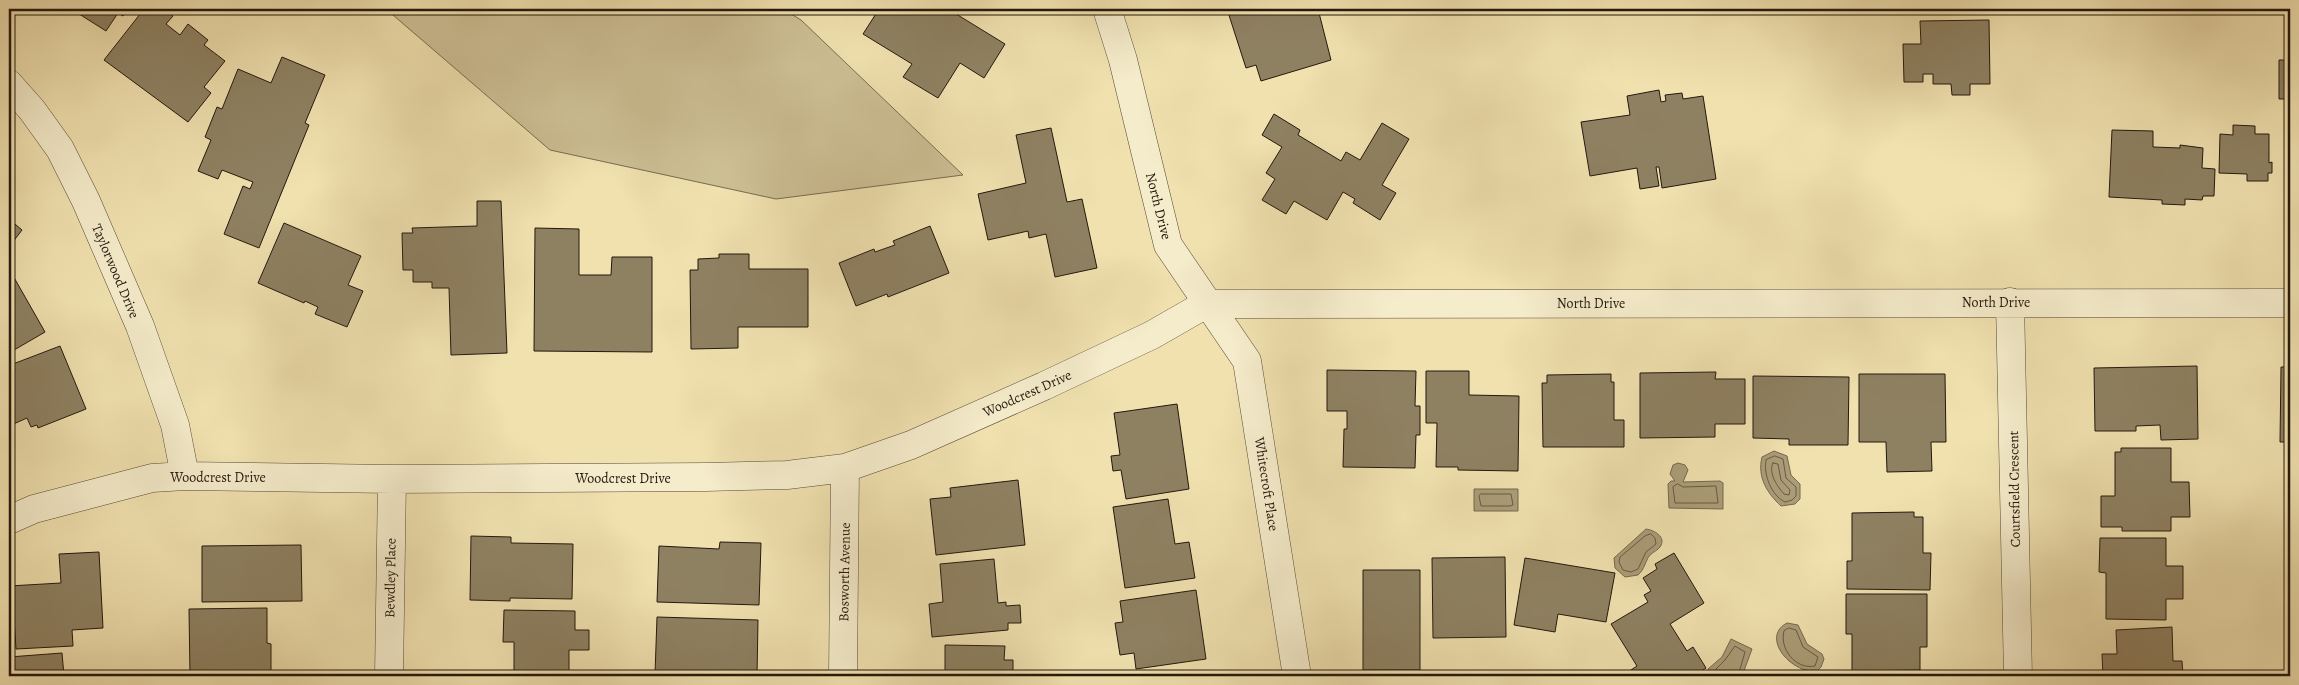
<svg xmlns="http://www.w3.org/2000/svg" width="2299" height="685" viewBox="0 0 2299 685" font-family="Alegreya,serif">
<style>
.green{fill:#cdbf94;stroke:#786c51}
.water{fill:#ab9d78;stroke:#75684e}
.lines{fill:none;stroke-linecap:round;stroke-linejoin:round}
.shore{stroke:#685a43;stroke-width:1}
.building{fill:#8e8162;stroke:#24180e}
.minor-casing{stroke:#574a36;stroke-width:29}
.minor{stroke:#f5eccb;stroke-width:28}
.labels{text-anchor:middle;stroke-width:4.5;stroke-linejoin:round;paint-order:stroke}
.street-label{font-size:14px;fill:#24180e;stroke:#f5eccb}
</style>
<rect width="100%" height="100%" fill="#f0e1af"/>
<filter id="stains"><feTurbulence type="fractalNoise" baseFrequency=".004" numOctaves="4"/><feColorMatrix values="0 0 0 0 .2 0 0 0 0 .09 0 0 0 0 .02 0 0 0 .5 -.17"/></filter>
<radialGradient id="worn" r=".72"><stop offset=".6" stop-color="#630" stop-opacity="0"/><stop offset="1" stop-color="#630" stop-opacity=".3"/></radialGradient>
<path class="green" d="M386,9h397l18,11 162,155 -187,24 -226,-49z"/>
<path class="water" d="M1774,451l13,5 4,19 9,9v15l-5,5 -14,2c-14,-13 -24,-29 -19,-49z
M1678,463l7,2 3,5 -5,12 37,-1 3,2v26l-54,-1 -1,-24 3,-3h4l-5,-7 3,-9z
M1474,489h44v22h-44z
M1646,529c8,1 21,8 14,18 -2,3 -7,5 -10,8 -5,6 -5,14 -12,20l-13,2 -10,-9 -1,-10z
M1787,623l11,2 9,19 15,10 2,5 -3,8 -4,4c-26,3 -57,-34 -30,-48z
M1731,639l21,10 -10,27h-30l-4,-7 14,-12z"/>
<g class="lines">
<path class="shore" d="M1775,456l8,3 3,19 10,9v9l-4,4 -7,2c-13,-6 -22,-27 -19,-42z
M1773,463l5,1 3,16 9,10 -1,5 -5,-1c-7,-8 -16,-21 -11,-31z
M1678,484l5,3 33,-1 2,17h-43l-2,-16z
M1481,494h30l2,11 -3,1h-29l-2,-10z
M1651,534l4,4 1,6 -10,8 -8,17 -7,3 -8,-2 -4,-8 1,-5 25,-21z
M1789,628l7,2 7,17 15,10 -3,9c-19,4 -36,-17 -31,-35z
M1716,676v-7l9,-9 10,-14 10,6 -7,24"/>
</g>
<path class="building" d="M78,9h49l-4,7 -5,-3 -12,18 -30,-19z
M144,9h20l9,7 -7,8 14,11 8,-11 20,16 -4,5 21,16 -21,26 7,6 -23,29 -84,-62z
M879,9h69l57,35 -21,34 -24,-15 -22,35 -35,-21 9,-13 -49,-30z
M1227,9h91l13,51 -70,21 -5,-16 -10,3z
M1989,20l1,64h-20v11h-18l-1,-11h-18v-10h-10v8h-19l-1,-38h18l-1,-23z
M282,57l43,18 -20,48 4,2 -50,123 -35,-14 19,-48 7,3 3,-7 -31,-12 -4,9 -20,-8 13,-31 -6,-3 12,-30 5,2 16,-40 33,14z
M2279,60h11v55h-4v-16h-7z
M1659,90l2,12 5,-1 -1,-6 17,-2 1,6 20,-3 13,83 -54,9 -3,-21h-3l3,19 -19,3 -3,-21 -47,8 -9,-54 49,-7 -3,-19z
M1274,114l26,16 -2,5 43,26 5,-9 14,8 22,-37 27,16 -27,46 14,8 -16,27 -27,-17 2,-4 -12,-7 -16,28 -33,-19 -8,13 -24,-14 13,-21 -9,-6 16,-26 -20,-12z
M2233,125l22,1v8h14v29l3,-1v11h-4v8h-21v-7l-28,-1 1,-39 13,1z
M1051,128l16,74 15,-3 15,69 -42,9 -9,-43 -17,4 -1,-7 -40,9 -10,-46 48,-11 -10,-48z
M2112,130l41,1v16l27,1v-3l23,3 -1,20 13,1 -1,27h-11l-1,4 -17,-1v6l-23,-1v-4l-53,-3z
M477,201h24l6,152 -56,2 -2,-67h-17v-6h-19v-12h-10l-1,-37h11l-1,-5 65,-2z
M9,219l13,11 -13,17z
M284,223l77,33 -13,29 15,6 -16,36 -32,-13 3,-7 -13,-6 -1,2 -46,-20z
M930,226l19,47 -61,24 -1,-3 -31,12 -17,-43 35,-14 1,3 20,-7 -2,-4z
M535,228l44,1v46h32l1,-18h40v95l-118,-1z
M719,254h30v15h59v58h-70v21l-47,1 -1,-79h8v-11l21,-1z
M12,274l33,58 -36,21v-78z
M60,346l26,63 -48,19 -1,-3 -6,2 -4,-9 -18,8v-55l6,-2 -2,-5z
M2197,366l1,73 -37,1 -1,-15 -24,1v5h-41l-1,-63z
M2281,367h9v75h-10z
M1327,370l89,1 -1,35h5v29h-4l-1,33 -72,-1 1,-38h3v-18h-20z
M1426,371h43v24l50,1 -1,75 -60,-1v-3h-22l1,-44h-11z
M1716,372l-1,7h30v45h-30v13l-75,1v-65z
M1611,374v8h3v38h10v27h-81l-1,-64h5v-8z
M1859,374h86l1,68h-15l1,29 -45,1 -1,-30h-27z
M1753,376l96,1 -1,68h-59v-6l-36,-1z
M1177,404l12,85 -63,10 -5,-29 -8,1 -2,-15 9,-1 -6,-42z
M2121,448h50v34h18l1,35h-19v14h-49v-4h-21v-31h14v-44h6z
M1018,480l7,65 -89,10 -6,-56 21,-2 -1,-9z
M2288,494h2v37h-2z
M1168,499l7,45 14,-2 6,36 -70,10 -12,-81z
M1914,512v5h9v36h8l-1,37 -83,-1v-28h5v-48z
M471,536l40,1v6l62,1 -1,55 -62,-1v3l-40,-1z
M2100,538h66v28h17v33h-17v21l-60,-1v-46l-7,-1z
M720,542l41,1 -2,62 -102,-3 2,-56 60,3z
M301,545l1,56 -100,1v-56z
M99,552l4,76 -31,2 1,16 -57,3 -2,-31h-5v-32l52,-3 -2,-29z
M1674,553l30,50 -34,21 17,27 6,-4 13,21 -6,4 1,4h-79l15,-10 -26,-42 37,-22 -4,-7 7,-4 -8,-13 14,-9 -2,-5z
M1505,557l1,80 -73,1 -1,-80z
M1525,558l90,15 -9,49 -48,-8 -3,18 -41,-7z
M994,559l4,44 8,-1v4l14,-1 1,18h-13v7l-76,7 -3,-33 14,-2 -3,-38z
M1363,570h57v100h-57z
M1196,590l10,69 -70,10 -2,-16 -14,2 -5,-32 8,-1 -3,-21z
M1846,594h81v53h-7v23l-68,1v-37h-6z
M267,608v35l4,1v32h-81l-1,-67z
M504,610l71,1v19h14v20h-20v26h-55v-34h-11z
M657,617l101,3 -1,56 -102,-2z
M2172,627l1,34h9l1,15h-80l-1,-22h15l-1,-24z
M945,645l60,1 -1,14h9v16h-81v-2h13z
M62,653l2,23h-55v-19z"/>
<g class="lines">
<g class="minor-casing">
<path id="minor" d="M1107,9l16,51 45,185 79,116 50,315
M9,84l23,26 28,39 26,52 54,125 35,99 10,51
M2010,302l8,374
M9,520l25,-11 118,-31 33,-2 207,3 314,-2 81,-2 58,-7 66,-23 133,-59 108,-51 54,-31 1084,-1
M389,676l3,-197
M843,676l2,-208"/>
</g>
<use href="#minor" class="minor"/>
</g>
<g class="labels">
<g class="street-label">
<text transform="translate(1159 206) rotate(76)" y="5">North Drive</text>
<text transform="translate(116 271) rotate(67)" y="5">Taylorwood Drive</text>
<text x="1996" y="307">North Drive</text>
<text x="1591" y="308">North Drive</text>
<text transform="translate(1027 393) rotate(-24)" y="5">Woodcrest Drive</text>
<text x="218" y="482">Woodcrest Drive</text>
<text x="623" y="483">Woodcrest Drive</text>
<text transform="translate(1267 484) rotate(81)" y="5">Whitecroft Place</text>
<text transform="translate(2014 489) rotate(-91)" y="5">Courtsfield Crescent</text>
<text transform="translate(844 572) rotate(-89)" y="5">Bosworth Avenue</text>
<text transform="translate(390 578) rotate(-89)" y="5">Bewdley Place</text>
</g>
</g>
<rect width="2299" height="685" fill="none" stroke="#f0e1af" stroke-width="30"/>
<rect x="10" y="10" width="2279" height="665" fill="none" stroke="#24180e" stroke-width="2.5"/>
<rect x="15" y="15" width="2269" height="655" fill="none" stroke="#24180e"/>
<rect width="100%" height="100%" filter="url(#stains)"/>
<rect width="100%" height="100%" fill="url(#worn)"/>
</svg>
